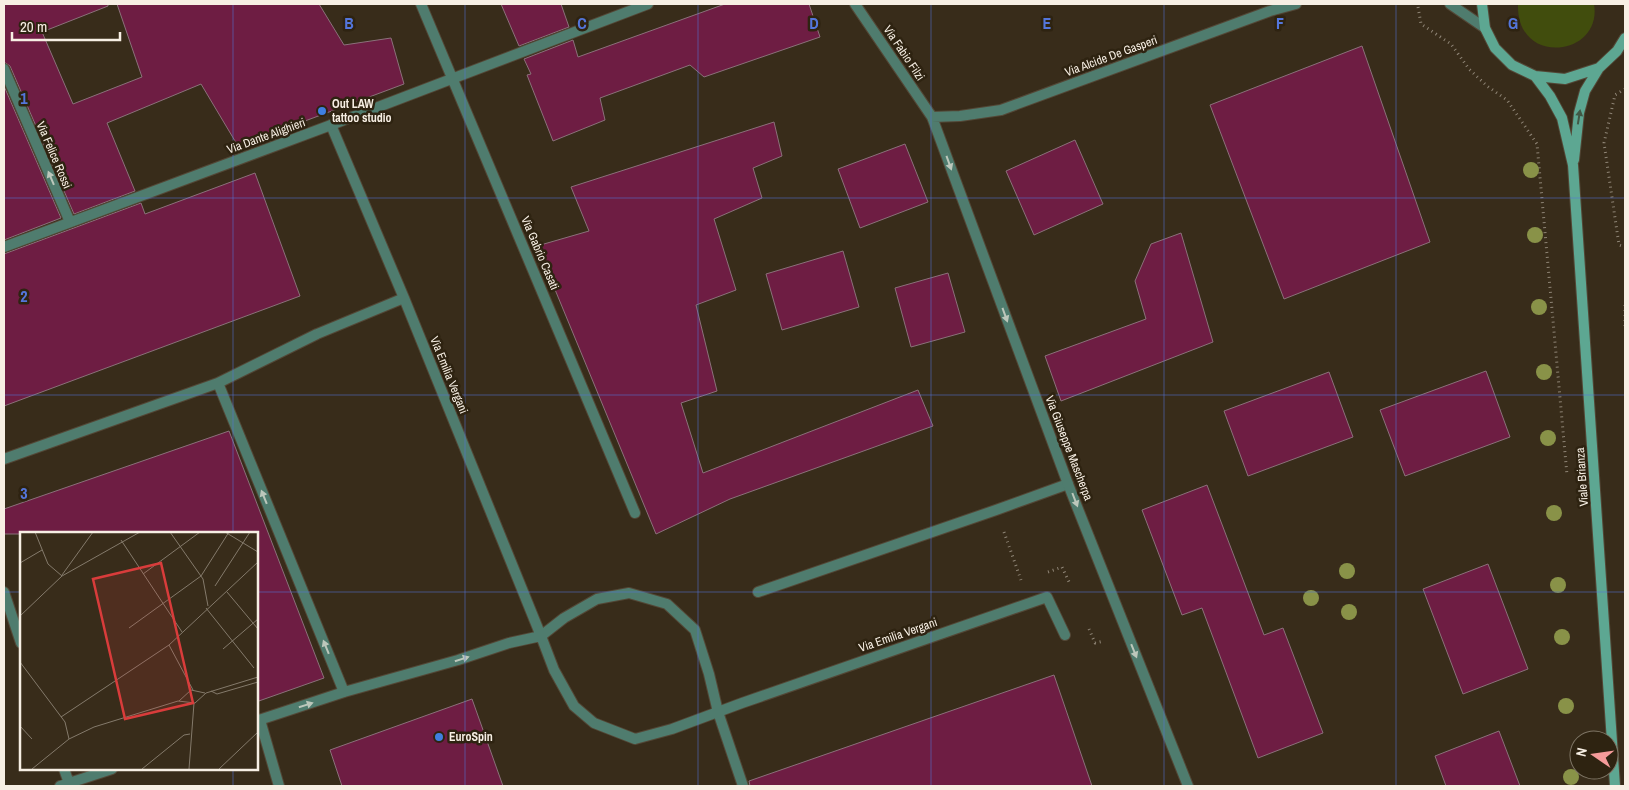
<svg xmlns="http://www.w3.org/2000/svg" width="1629" height="790" viewBox="0 0 1629 790" font-family="'Archivo Narrow',sans-serif">
<style>
.green{fill:#414d0d}
.building{fill:#6e1d43;stroke:#8b717a}
.lines{fill:none;stroke-linecap:round;stroke-linejoin:round}
.service-casing{stroke:#534736;stroke-width:12}
.minor-casing{stroke:#534736;stroke-width:12}
.secondary-casing{stroke:#534736;stroke-width:12}
.path{stroke:#8f8576;stroke-width:3;stroke-dasharray:1 4;stroke-linecap:butt}
.service{stroke:#4f7c6e;stroke-width:10}
.minor{stroke:#4f7c6e;stroke-width:10}
.secondary{stroke:#5da792;stroke-width:10}
.tree{fill:#899248}
.oneway{fill:#415845}
.oneway2{fill:#bcc7bb}
.grid{fill:none;stroke:#5476db;stroke-width:1;stroke-opacity:0.55}
.shop-dot{fill:#3f7fe0;stroke:#2e2311;stroke-width:2}
.labels{text-anchor:middle;stroke-width:5;stroke-linejoin:round;paint-order:stroke}
.street-label{font-size:12px;fill:#f7efe4;stroke:#2e2311}
.poi-label{font-size:12px;font-weight:bold;fill:#f7efe4;stroke:#2e2311;text-anchor:start}
.inset-road{fill:none;stroke:#847a6b;stroke-width:1}
.view{fill:#d93c3b;fill-opacity:0.15;stroke:#d93c3b;stroke-width:2.5}
.inset-edge{fill:none;stroke:#f7efe4;stroke-width:2.5}
.grid-label{font-size:16px;text-anchor:middle;font-weight:bold;fill:#5476db;stroke:#2e2311;stroke-width:5;stroke-linejoin:round;paint-order:stroke}
</style>
<rect width="100%" height="100%" fill="#382c1a"/>
<path class="green" d="M1518,4h76c9,52 -78,64 -76,0z"/>
<path class="building" d="M4,4h104v2l-66,26 31,72 69,-27 -25,-73h202l25,41 47,-7 13,46 -166,62 -37,-62 -94,39 28,68 -61,23 -64,-148 -6,-4z
M501,4h60l8,23 -50,19z
M725,4h84l11,33 -116,40 -14,-12 -90,33 5,22 -52,21 -26,-66 4,-1 -7,-15 49,-19 5,17z
M1362,46l68,196 -146,57 -74,-194z
M4,86l57,132 -57,22z
M774,122l8,34 -29,12 9,30 -48,21 22,71 -40,15 21,86 -36,12 22,70 215,-83 15,36 -203,73 -74,35 -119,-288 52,-15 -18,-44z
M1075,140l28,64 -69,31 -28,-64z
M905,144l23,58 -68,26 -22,-59z
M255,173l45,123 -296,110v-152l137,-51 4,11z
M1181,233l32,109 -152,59 -16,-45 101,-37 -11,-38 16,-37z
M843,251l16,56 -77,23 -16,-56z
M948,273l17,59 -54,15 -16,-59z
M1486,371l24,66 -105,39 -25,-66z
M1329,372l24,65 -105,39 -24,-65z
M229,431l95,247 -68,24v-168h-252v-25z
M1207,485l57,150 19,-7 40,105 -65,25 -56,-150 -20,7 -40,-105z
M1488,564l40,105 -65,25 -40,-105z
M1054,675l38,111h-342l-1,-5z
M472,699l31,87h-161l-12,-36z
M1499,731l21,55h-74l-11,-30z"/>
<g class="lines">
<g class="service-casing">
<path id="service" d="M218,383l126,309
M4,459l214,-76 99,-49 87,-36
M4,592l17,51
M758,592l238,-82 72,-26
M260,720l19,66
M256,721l88,-29 114,-32 51,-17 32,-7 -137,-338 -73,-173
M64,769l5,14
M60,786l52,-17
M743,786l-25,-74 -9,-38 -14,-44 -28,-26 -38,-11 -32,6 -33,19 -23,18 13,34 20,36 20,17 41,16 37,-10 70,-26 305,-106 18,38"/>
</g>
<g class="minor-casing">
<path id="minor" d="M421,4l214,509
M855,4l77,113 136,367 120,302
M1450,4l35,24
M4,69l66,153
M932,117l28,-1 41,-6 269,-99 26,-7
M4,247l327,-122 317,-121"/>
</g>
<g class="secondary-casing">
<path id="secondary" d="M1482,4l3,24 10,20 17,17 23,11 30,3 34,-11
M1535,76l15,20 12,22 11,47 42,621
M1574,160l5,-47 6,-22 14,-23 18,-17 8,-13"/>
</g>
<path class="path" d="M1418,7l3,17 30,20 18,25 18,17 20,14 30,44 30,331
M1625,89l-10,6 -11,48 15,102 6,2
M1625,305v24
M1004,532l17,48
M1048,572l14,-5 8,17
M1089,629l6,14 9,-2"/>
<use href="#service" class="service"/>
<use href="#minor" class="minor"/>
<use href="#secondary" class="secondary"/>
</g>
<g class="tree">
<circle cx="1531" cy="170" r="8"/>
<circle cx="1535" cy="235" r="8"/>
<circle cx="1539" cy="307" r="8"/>
<circle cx="1544" cy="372" r="8"/>
<circle cx="1548" cy="438" r="8"/>
<circle cx="1554" cy="513" r="8"/>
<circle cx="1347" cy="571" r="8"/>
<circle cx="1558" cy="585" r="8"/>
<circle cx="1311" cy="598" r="8"/>
<circle cx="1349" cy="612" r="8"/>
<circle cx="1562" cy="637" r="8"/>
<circle cx="1566" cy="706" r="8"/>
<circle cx="1571" cy="777" r="8"/>
</g>
<defs><path id="oneway-solid" d="M-6-.8H1V-3.2L6.5 0L1 3.2V.8H-6Z" transform="scale(1.25)"/></defs>
<use class="oneway" href="#oneway-solid" transform="translate(1579 117) rotate(-81)"/>
<g class="oneway2">
<use href="#oneway-solid" transform="translate(949 163) rotate(70)"/>
<use href="#oneway-solid" transform="translate(51 178) rotate(-113)"/>
<use href="#oneway-solid" transform="translate(1005 315) rotate(70)"/>
<use href="#oneway-solid" transform="translate(264 497) rotate(-112)"/>
<use href="#oneway-solid" transform="translate(1075 500) rotate(69)"/>
<use href="#oneway-solid" transform="translate(326 647) rotate(-112)"/>
<use href="#oneway-solid" transform="translate(1134 651) rotate(68)"/>
<use href="#oneway-solid" transform="translate(462 659) rotate(-18)"/>
<use href="#oneway-solid" transform="translate(306 705) rotate(-18)"/>
</g>
<path class="grid" d="M233,4v530M465,4v782M698,4v782M931,4v782M1164,4v782M1396,4v782M4,198h1621M4,395h1621M4,592h17M256,592h1369M233,769v17"/>
<g class="shop-dot">
<circle cx="322" cy="111" r="5"/>
<circle cx="439" cy="737" r="5"/>
</g>
<g class="labels">
<g class="street-label">
<text transform="translate(904 53) rotate(56)" y="4">Via Fabio Filzi</text>
<text transform="translate(1111 56) rotate(-20)" y="4">Via Alcide De Gasperi</text>
<text transform="translate(266 136) rotate(-20)" y="4">Via Dante Alighieri</text>
<text transform="translate(54 155) rotate(67)" y="4">Via Felice Rossi</text>
<text transform="translate(540 253) rotate(67)" y="4">Via Gabrio Casati</text>
<text transform="translate(449 375) rotate(68)" y="4">Via Emilia Vergani</text>
<text transform="translate(1069 448) rotate(69)" y="4">Via Giuseppe Mascherpa</text>
<text transform="translate(1582 477) rotate(-94)" y="4">Viale Brianza</text>
<text transform="translate(898 635) rotate(-19)" y="4">Via Emilia Vergani</text>
</g>
<g class="poi-label">
<text x="332" y="108">Out LAW<tspan x="332" dy="14">tattoo studio</tspan></text>
<text x="449" y="741">EuroSpin</text>
</g>
</g>
<g transform="translate(20 532)">
<rect width="238" height="238" fill="#382c1a"/>
<path class="inset-road" d="M15,0l13,32 14,12M150,0l33,47 5,27M205,0l33,20M101,8l61,92M0,31l22,-13M123,42l57,-42M42,43l31,-43M195,54l35,-54M207,60l31,37M186,76l48,60M0,84l42,-40 78,-44M109,96l72,-52 28,-44M149,113l24,45M203,117l35,-30M0,130l45,60 4,17M191,159l6,3 41,-12M159,169l12,-11 14,3M41,185l108,-72 89,-83M0,194l12,13M12,237l37,-30 25,-12 84,-26 17,2 11,-10 52,-16M122,237l42,-34 6,-1M169,237l5,-66M199,237l39,-37"/>
<path class="view" d="M141,31l32,140 -68,16 -32,-140z"/>
<rect width="238" height="238" class="inset-edge"/>
</g>
<g class="grid-label">
<text x="349" y="29">B</text>
<text x="582" y="29">C</text>
<text x="814" y="29">D</text>
<text x="1047" y="29">E</text>
<text x="1280" y="29">F</text>
<text x="1513" y="29">G</text>
<text x="24" y="104">1</text>
<text x="24" y="302">2</text>
<text x="24" y="499">3</text>
</g>
<rect width="1629" height="790" fill="none" stroke="#f7efe4" stroke-width="10"/>
<g transform="translate(1594 755) rotate(283)"><circle r="24" fill="#2e2311" stroke="#7e7565"/>
<path d="M0-4L9 19L0 12L-9 19Z" fill="#f59b9a"/>
<text y="-8" font-size="14" font-weight="bold" text-anchor="middle" fill="#f7efe4">N</text>
</g>
<path d="M12 32v8h108v-8" fill="none" stroke="#f7efe4" stroke-width="2.5"/>
<text x="20" y="32" font-size="15" fill="#f7efe4" stroke="#2e2311" stroke-width="4" paint-order="stroke">20 m</text>
</svg>
